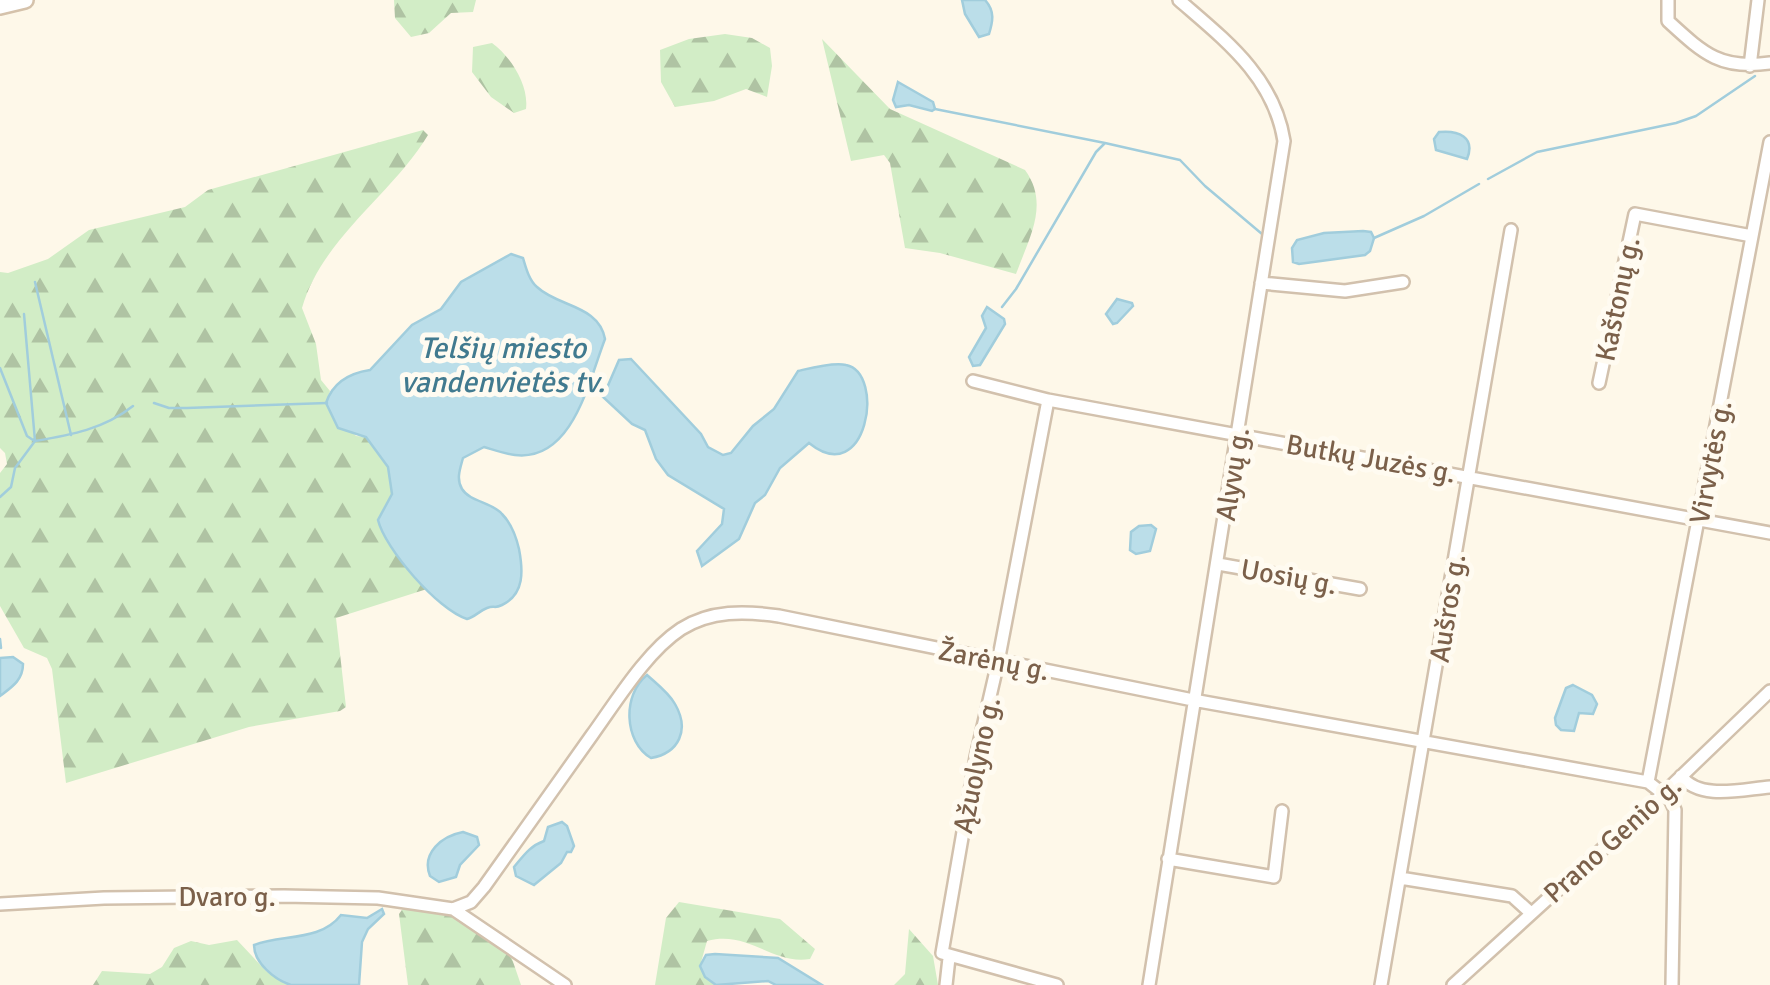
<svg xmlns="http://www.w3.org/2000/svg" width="1770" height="985" viewBox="0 0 1770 985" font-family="Signika,sans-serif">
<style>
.forest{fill:url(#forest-firs)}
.water{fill:#bbdee9;stroke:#a1cddc;stroke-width:2.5}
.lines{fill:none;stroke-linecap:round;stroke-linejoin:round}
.stream{stroke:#a1cddc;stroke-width:2.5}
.street-casing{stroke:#d2c1ad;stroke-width:16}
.secondary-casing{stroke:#d5c2ab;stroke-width:20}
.street{stroke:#fff;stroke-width:11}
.secondary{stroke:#fff;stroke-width:15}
.labels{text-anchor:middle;stroke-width:10;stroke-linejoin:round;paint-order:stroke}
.street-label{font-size:28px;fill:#7b604a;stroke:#fffbf1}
.water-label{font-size:30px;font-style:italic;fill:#417a8f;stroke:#fffbf1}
</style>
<defs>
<pattern id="forest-firs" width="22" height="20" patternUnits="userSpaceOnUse" patternTransform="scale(2.5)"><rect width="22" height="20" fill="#d2edc6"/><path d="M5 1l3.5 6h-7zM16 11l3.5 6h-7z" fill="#afc3a3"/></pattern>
</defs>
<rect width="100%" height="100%" fill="#fef8e9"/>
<path class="forest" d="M394,0h82l-3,12 -22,1 -22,20 -18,4 -16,-19z
M725,34l27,4 18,10 2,18 -5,31 -21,-8 -32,12 -39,6 -14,-25 -1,-32 29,-11z
M822,39l68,70 135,61c25,34 4,68 -9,104l-76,-21 -35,-5 -15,-85 -6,-8 -33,6z
M492,43c19,14 37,42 34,66l-12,4 -23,-16 -19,-25 1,-25z
M423,130l5,5c-37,61 -106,103 -126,173l14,36 5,36 9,11 -4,12 30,33 10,1 22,30 4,27 -8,13 -4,22 47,60 -91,29 10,89 -6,4 -91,16 -183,56 -14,-114 -5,-11 -23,-10 -24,-42v-133l7,-9 -2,-11 -5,-5v-176l8,1 40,-14 41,-29 96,-23 23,-17z
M679,902l101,17 35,30 -5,10c-38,6 -61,-29 -103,-18l-7,25 5,11 11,8h-61l11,-67z
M404,907l48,7 57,36 12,35h-113l-9,-71z
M909,929l24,27 5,29h-44l11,-11z
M237,940l29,31 24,14h-197l9,-14 48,3 12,-7 12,-19 17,-7 18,4z"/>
<path class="water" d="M962,0h23c10,11 8,21 4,34l-10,3 -14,-23z
M898,82l35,20 2,7 -3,2 -23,-6 -13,2 -3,-7z
M1439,132c19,-2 37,5 28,27l-31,-9 -2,-11z
M1363,231l8,1 3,6 -4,13 -5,4 -66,9 -6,-2 -1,-14 5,-8 27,-7z
M511,254l12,4c3,10 6,22 14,29 21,20 62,18 68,52 -16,41 -32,123 -90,116 -10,-1 -21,-5 -31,-8l-21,11c-3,11 -7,21 -1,31 8,13 30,13 40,25 9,9 14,22 17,35 4,21 6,45 -17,56 -8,4 -7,0 -15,3 -8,3 -12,9 -20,11 -29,-9 -82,-70 -89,-99l14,-26 -4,-27 -22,-30 -28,-9 -12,-25c7,-21 24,-30 44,-33l42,-45 29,-16 20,-27z
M1117,299l15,4 1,3 -16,17 -4,1 -7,-10z
M987,307l17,12 1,5 -25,41 -7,1 -4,-9 17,-29 -4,-12z
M631,359l70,75 7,13 15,8 8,-2 22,-27 21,-17 24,-38c13,-3 35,-9 48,-6 40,8 21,125 -37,78l-29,25 -15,27 -10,8 -16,36 -37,27 -5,-15 25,-27 2,-15 -56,-34 -12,-16 -11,-29 -13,-6 -29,-27 16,-37z
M1151,525l5,4 -6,22 -14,3 -6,-4 1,-18 8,-6z
M13,657l10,7c0,16 -11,23 -23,32v-38z
M647,675c10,9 22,18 28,29 15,26 4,49 -24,54 -27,-16 -29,-63 -4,-83z
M1573,685l19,10 5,9 -4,10 -14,-1 -5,18 -13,-1 -5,-5 -1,-7 11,-30z
M562,822l5,4 7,20 -3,6h-4l-6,11 -27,22 -18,-9 -2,-9c10,-12 16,-21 30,-26l4,-14z
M463,832l14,5 2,8 -19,20 -4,12 -17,5 -9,-6c-9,-23 12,-40 33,-44z
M382,909l2,5 -16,15 -6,13 -3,43c-17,0 -53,0 -68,0 -16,-5 -37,-22 -37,-40 28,-11 66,-3 87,-30l26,3z
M715,954l63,4 44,27h-46l-8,-4 -52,4 -11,-8 -5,-11 6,-11z"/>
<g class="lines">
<path class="stream" d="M935,109l170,34
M1488,179l49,-27 139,-29 20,-7 59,-40
M1374,238l50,-22 55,-32
M35,282l36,153
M1002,307l14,-18 80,-137 9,-9 75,17 25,26 57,48
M24,314l11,127
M0,368l27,68 6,4
M154,403l15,5h18l140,-5
M0,497l11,-10 4,-19 20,-27c36,-6 69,-12 98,-35
M0,639l1,9"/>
<g class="street-casing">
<path id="street" d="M1668,0v21c35,32 52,49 102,42
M1750,66l8,-66
M1261,283l84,8 58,-9
M973,381l75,19 722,133
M1599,383l36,-169 117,22
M1048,400l-50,262 -22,95 -34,196 115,32
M1218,564l142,25
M1681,776c19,25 62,13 89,11
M1648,782l122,-640
M1168,859l106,18 8,-66
M1400,878l112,18 19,17
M0,904l104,-6 180,-2 94,2 75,11 112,76
M453,909l18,-7 13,-15c36,-50 72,-101 108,-152 24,-33 54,-83 89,-106 30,-19 64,-18 98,-13l414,84 455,82 22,17 5,11 -3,175
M946,985l3,-27
M1149,985l135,-844c-10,-64 -59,-101 -105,-141
M1381,985l130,-755
M1453,985l211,-192 106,-102"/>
</g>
<g class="secondary-casing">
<path id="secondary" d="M0,6l25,-6"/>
</g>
<use href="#street" class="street"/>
<use href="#secondary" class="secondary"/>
</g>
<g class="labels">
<g class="street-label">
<text transform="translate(1617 299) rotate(-78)" y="10">Kaštonų g.</text>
<text transform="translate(1371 458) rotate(10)" y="10">Butkų Juzės g.</text>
<text transform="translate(1710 462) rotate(-79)" y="10">Virvytės g.</text>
<text transform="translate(1232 474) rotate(-81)" y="10">Alyvų g.</text>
<text transform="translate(1289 576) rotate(10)" y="10">Uosių g.</text>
<text transform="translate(1447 608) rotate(-81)" y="10">Aušros g.</text>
<text transform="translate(994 660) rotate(11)" y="10">Žarėnų g.</text>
<text transform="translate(976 765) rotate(-78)" y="10">Ąžuolyno g.</text>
<text transform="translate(1612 839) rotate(-42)" y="10">Prano Genio g.</text>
<text x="227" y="906">Dvaro g.</text>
</g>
<g class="water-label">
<text x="503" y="358">Telšių miesto<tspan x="503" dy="34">vandenvietės tv.</tspan></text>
</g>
</g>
</svg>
